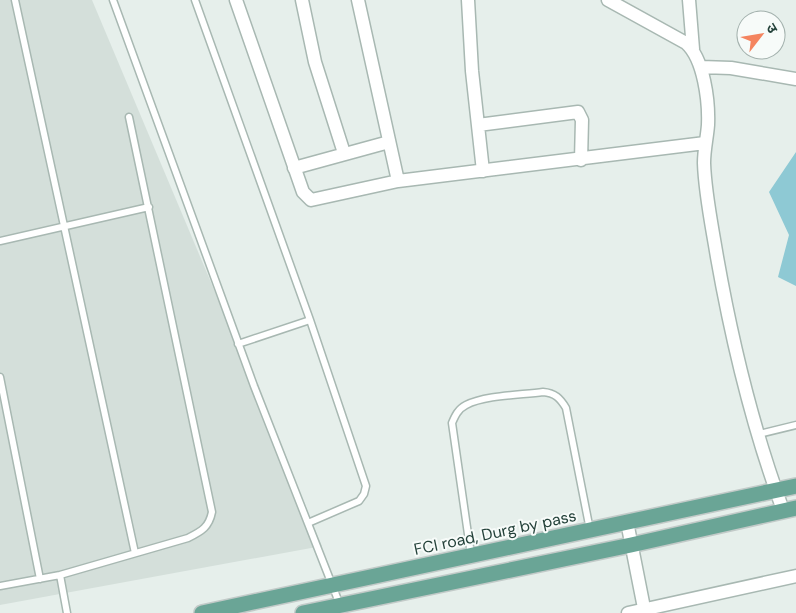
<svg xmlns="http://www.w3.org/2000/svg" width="796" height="613" viewBox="0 0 796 613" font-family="'DM Sans','Noto Sans Devanagari',sans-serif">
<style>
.built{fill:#d4dfda}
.water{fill:#8ec9d4}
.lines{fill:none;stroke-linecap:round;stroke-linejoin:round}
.lane-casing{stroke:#a8b8b2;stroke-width:9}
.street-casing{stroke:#a8b8b2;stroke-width:15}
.primary-casing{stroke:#c2cac8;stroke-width:18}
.lane{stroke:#fff;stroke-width:6}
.street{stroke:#fff;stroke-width:12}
.primary{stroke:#6aa596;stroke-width:15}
.labels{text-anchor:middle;stroke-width:4;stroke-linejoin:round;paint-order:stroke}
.street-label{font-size:16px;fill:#24423a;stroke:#f7fbf9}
</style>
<rect width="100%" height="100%" fill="#e6efeb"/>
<path class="built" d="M0,0h92l230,546 -322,59z"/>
<path class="water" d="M796,152v134l-18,-9 11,-42 -20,-43z"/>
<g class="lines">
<g class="lane-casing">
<path id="lane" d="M15,0l120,553
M113,0l141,386 86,219
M195,0l115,320 56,166 -2,8 -5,7 -51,22
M0,241l149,-34
M238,344l72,-24
M0,377l40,202
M759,434l37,-9
M471,555l-19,-132c3,-7 6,-14 14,-18 19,-10 55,-10 77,-13 12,1 17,6 23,16l24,122
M60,575l7,38
M0,586l60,-11 128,-37c14,-7 21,-11 24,-26l-83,-395"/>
</g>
<g class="street-casing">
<path id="street" d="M236,0l67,192 8,8 87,-19 307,-38
M302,0l13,62 29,91
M358,0l40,181
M468,0l4,71 11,100
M608,0l78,43c18,16 23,58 22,82 -1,13 -4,25 -4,38 1,31 8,63 13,94 15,85 36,172 66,253
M689,0l4,49
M701,67l30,1 65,11
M478,125l100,-13 4,8 -1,40
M294,168l95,-26
M627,522l18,91
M628,613l168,-37"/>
</g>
<g class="primary-casing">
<path id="primary" d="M202,613l594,-127
M303,613l328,-68 165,-37"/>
</g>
<use href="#lane" class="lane"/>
<use href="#street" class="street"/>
<use href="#primary" class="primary"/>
</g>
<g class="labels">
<g class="street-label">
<text transform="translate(495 532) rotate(-12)" y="6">FCI road, Durg by pass</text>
</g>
</g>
<g transform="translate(761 35) rotate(59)"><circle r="24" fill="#f7fbf9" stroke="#a3b1ad"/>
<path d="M0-4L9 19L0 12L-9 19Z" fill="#f4845f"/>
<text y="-8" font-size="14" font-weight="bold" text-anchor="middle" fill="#24423a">उ</text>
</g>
</svg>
